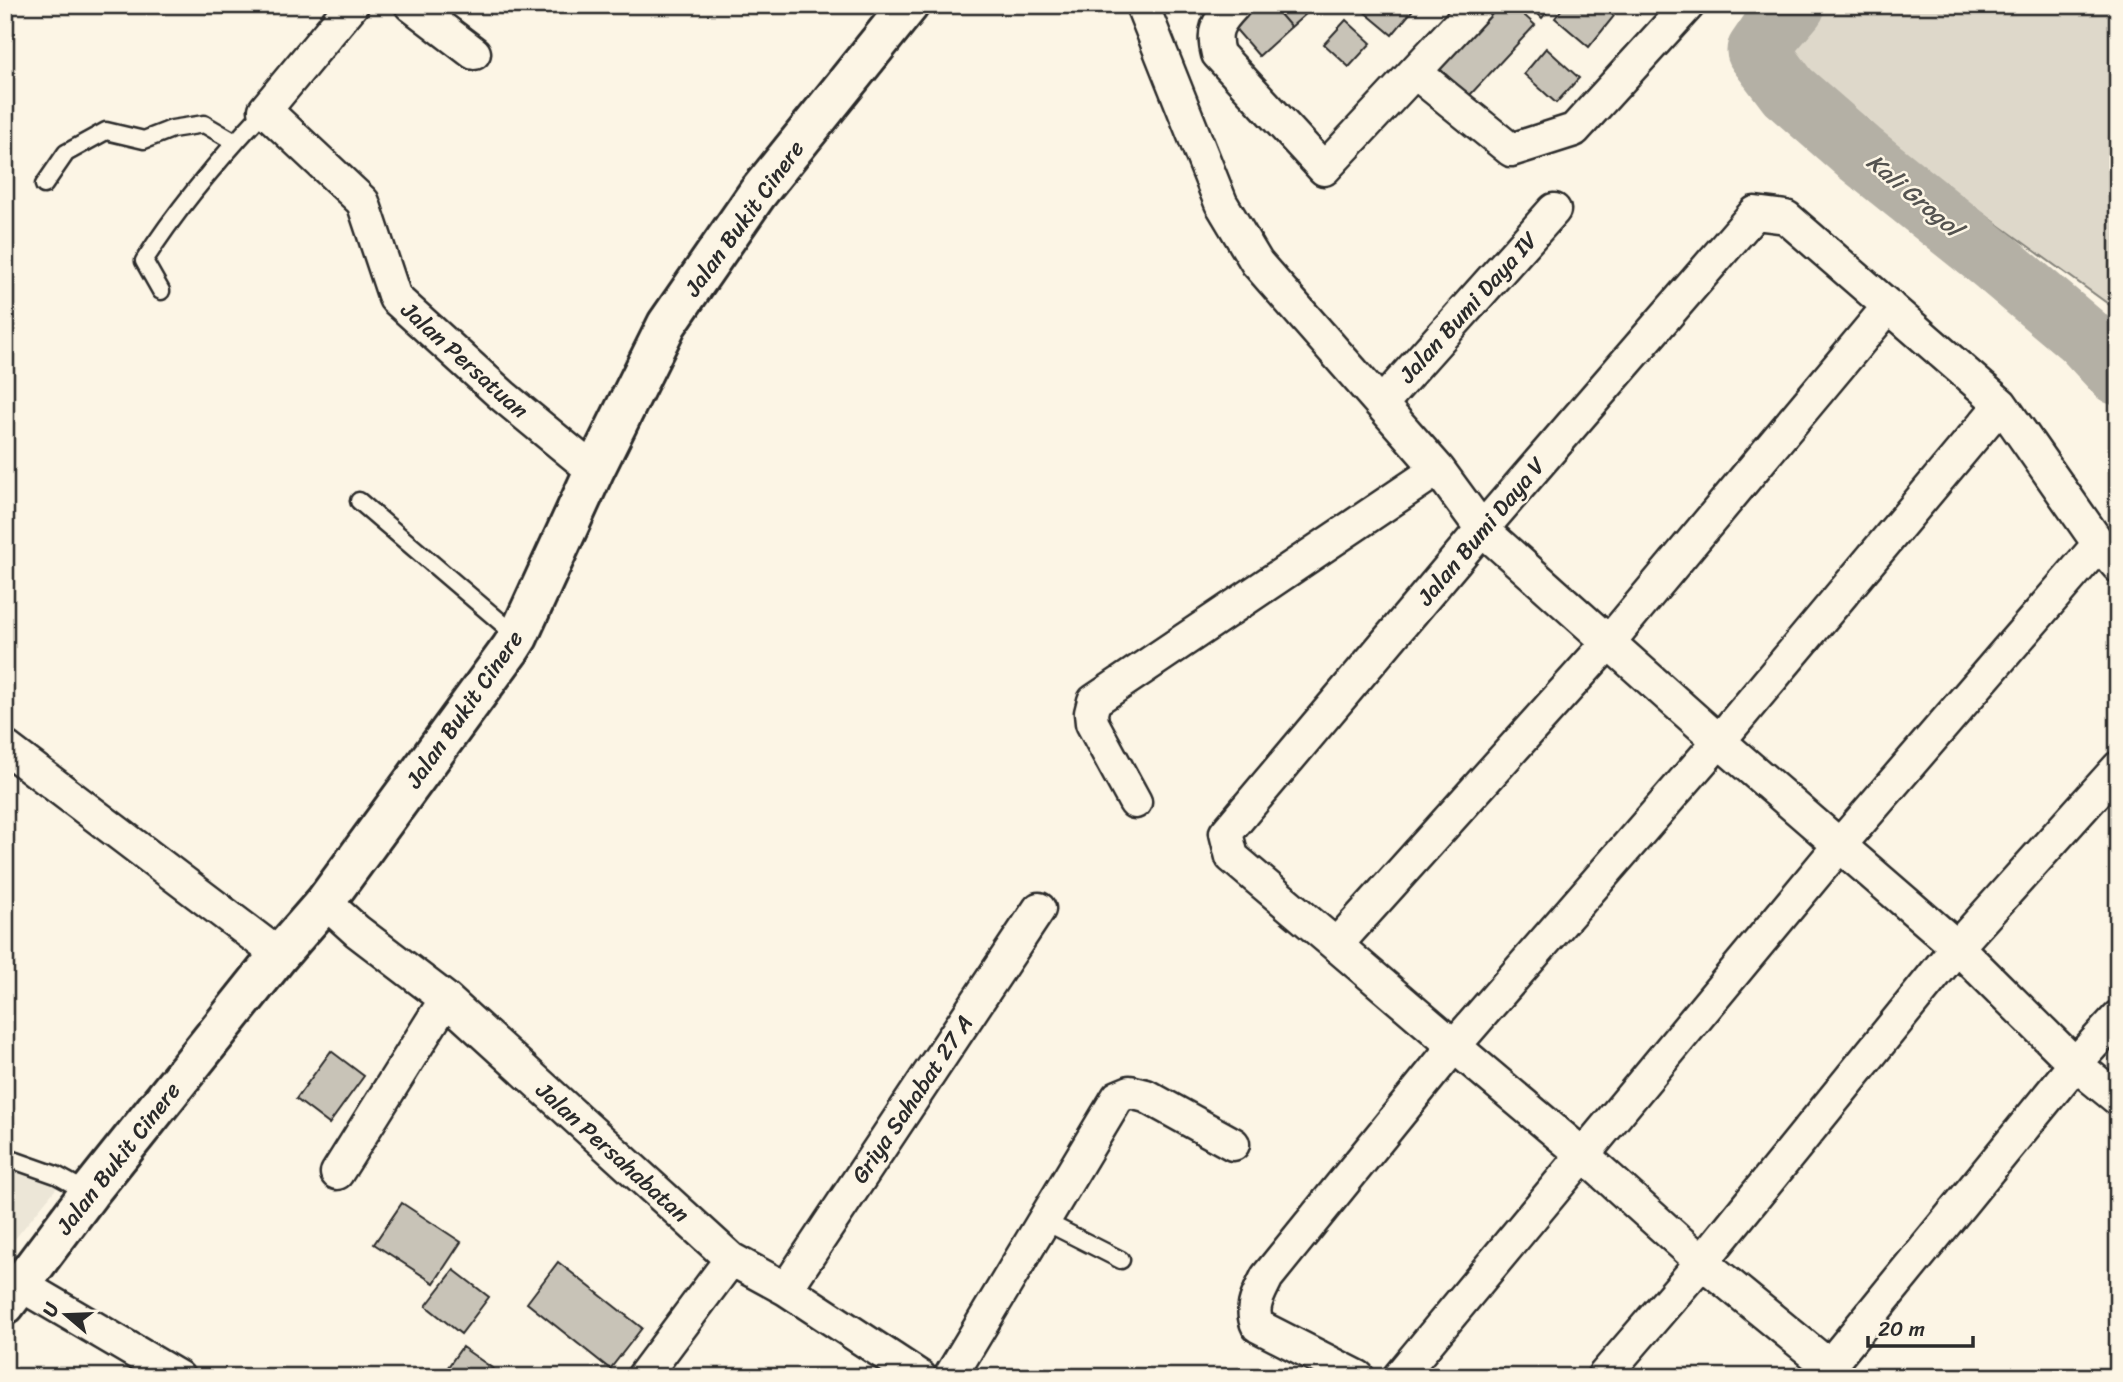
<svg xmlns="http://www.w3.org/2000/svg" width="2123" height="1382" viewBox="0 0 2123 1382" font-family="Sriracha,sans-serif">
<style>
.built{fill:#ece6d7}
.green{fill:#ded8ca;stroke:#84827a;stroke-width:2}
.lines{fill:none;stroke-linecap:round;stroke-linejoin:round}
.river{stroke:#b4b0a5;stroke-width:63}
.building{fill:#c8c3b7;stroke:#2b2b2b;stroke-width:2}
.lane-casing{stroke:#2b2b2b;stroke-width:21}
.street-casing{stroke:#2b2b2b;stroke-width:37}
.secondary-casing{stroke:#2b2b2b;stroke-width:44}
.lane{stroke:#fcf5e5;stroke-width:16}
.street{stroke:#fcf5e5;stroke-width:32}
.secondary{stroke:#fcf5e5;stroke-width:38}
.labels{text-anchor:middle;stroke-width:5;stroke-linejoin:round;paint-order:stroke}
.street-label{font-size:23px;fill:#2b2b2b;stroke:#fcf5e5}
.water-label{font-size:24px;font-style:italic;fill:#545350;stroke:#fcf5e5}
</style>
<rect width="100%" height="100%" fill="#fcf5e5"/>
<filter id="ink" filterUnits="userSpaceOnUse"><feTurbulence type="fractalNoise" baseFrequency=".0143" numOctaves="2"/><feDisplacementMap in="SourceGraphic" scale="14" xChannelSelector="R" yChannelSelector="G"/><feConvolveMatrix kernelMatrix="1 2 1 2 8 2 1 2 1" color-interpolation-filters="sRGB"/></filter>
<g filter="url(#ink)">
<path class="built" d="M5,1147l58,33 -58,71z"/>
<path class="green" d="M1794,5h324v306l-360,-260 13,-19z"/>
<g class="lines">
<path class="river" d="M1794,5l-23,27 -13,19 30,40 71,62 135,108 89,75 35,38"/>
</g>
<path class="building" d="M1253,5h19l19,22 -32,29 -27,-31z
M1272,5h44l-25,22z
M1356,5h48l8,6 -20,24z
M1496,5h17l22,20 -66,71 -30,-28z
M1529,5h24l-11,13z
M1565,5h35l14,11 -25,31 -34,-29z
M1346,20l25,23 -22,24 -25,-23z
M1546,48l33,30 -23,25 -32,-29z
M331,1051l33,25 -35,48 -33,-25z
M402,1203l59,39 -27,41 -60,-39z
M558,1262l84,66 -32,41 -83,-66z
M454,1270l35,27 -28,37 -35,-28z
M462,1347l43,30h-64z"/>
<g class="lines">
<g class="lane-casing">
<path id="lane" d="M44,185l22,-32 40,-22 38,9 28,-11 32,-5 31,18
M161,291l-17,-30c34,-54 77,-104 121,-151
M359,501l159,136
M5,1157l51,18 33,18
M1044,1221l77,39"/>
</g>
<g class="street-casing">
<path id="street" d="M352,5l-87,105 98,92 32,96 108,98 91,75
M411,5l63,48
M1142,5l79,198 36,60 181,206 44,60 237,212 238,206 118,117 43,35
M1234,5c-17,18 -22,26 -16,49l106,115 153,-164
M1416,73l95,77 63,-20 114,-125
M1382,403l172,-193
M5,747l274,208
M1135,802l-43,-79 -1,-10 3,-12 344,-232
M325,902l32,29 89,68 285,260 55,30 134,88
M1336,945l-104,-88 -6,-24 256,-304 273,-316 31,4 215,187 98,140 19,22
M337,1173l109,-174
M21,1285l157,92
M786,1289l253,-380
M1829,1366l-127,-104 -120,-108 -128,-108 265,-305 282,-337
M643,1377l88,-118
M950,1377l168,-280 12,-5 16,4 87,48
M1358,1377l-100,-51c-9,-18 1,-32 9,-49l187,-231 -118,-101 272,-302 281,-337
M1399,1377l440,-531 260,-302
M1603,1377l99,-115 255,-315 161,-179
M1820,1377l255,-313 43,-47"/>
</g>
<g class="secondary-casing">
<path id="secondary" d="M5,1305l84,-112 190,-238 46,-53 186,-254 7,-11 76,-166 73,-147 90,-130 152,-189"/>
</g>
<use href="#lane" class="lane"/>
<use href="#street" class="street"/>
<use href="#secondary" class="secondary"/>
</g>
</g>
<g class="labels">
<g class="street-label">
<text transform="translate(744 218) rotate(-54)" y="8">Jalan Bukit Cinere</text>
<text transform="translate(1468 307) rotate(-48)" y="8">Jalan Bumi Daya IV</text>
<text transform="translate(465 360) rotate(42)" y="8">Jalan Persatuan</text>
<text transform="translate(1481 531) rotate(-50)" y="8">Jalan Bumi Daya V</text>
<text transform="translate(464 709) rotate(-55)" y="8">Jalan Bukit Cinere</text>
<text transform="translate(912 1099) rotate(-56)" y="8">Griya Sahabat 27 A</text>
<text transform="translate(613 1152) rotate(42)" y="8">Jalan Persahabatan</text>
<text transform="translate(118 1158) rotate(-52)" y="8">Jalan Bukit Cinere</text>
</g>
<g class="water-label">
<text transform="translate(1914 195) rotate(40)" y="8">Kali Grogol</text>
</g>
</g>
<rect width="2123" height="1382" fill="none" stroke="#fcf5e5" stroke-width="28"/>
<rect x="14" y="14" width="2095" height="1354" fill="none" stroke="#2b2b2b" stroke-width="2.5" filter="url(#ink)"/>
<g transform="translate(66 1315) rotate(289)" stroke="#fcf5e5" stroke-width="5" paint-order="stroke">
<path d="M0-5L12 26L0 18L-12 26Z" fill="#2b2b2b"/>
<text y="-10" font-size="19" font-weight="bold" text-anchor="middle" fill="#2b2b2b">U</text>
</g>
<path d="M1868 1336v10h105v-10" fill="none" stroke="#2b2b2b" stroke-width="3.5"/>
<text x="1878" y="1336" font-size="21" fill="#2b2b2b" stroke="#fcf5e5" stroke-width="5" paint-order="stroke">20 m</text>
</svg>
